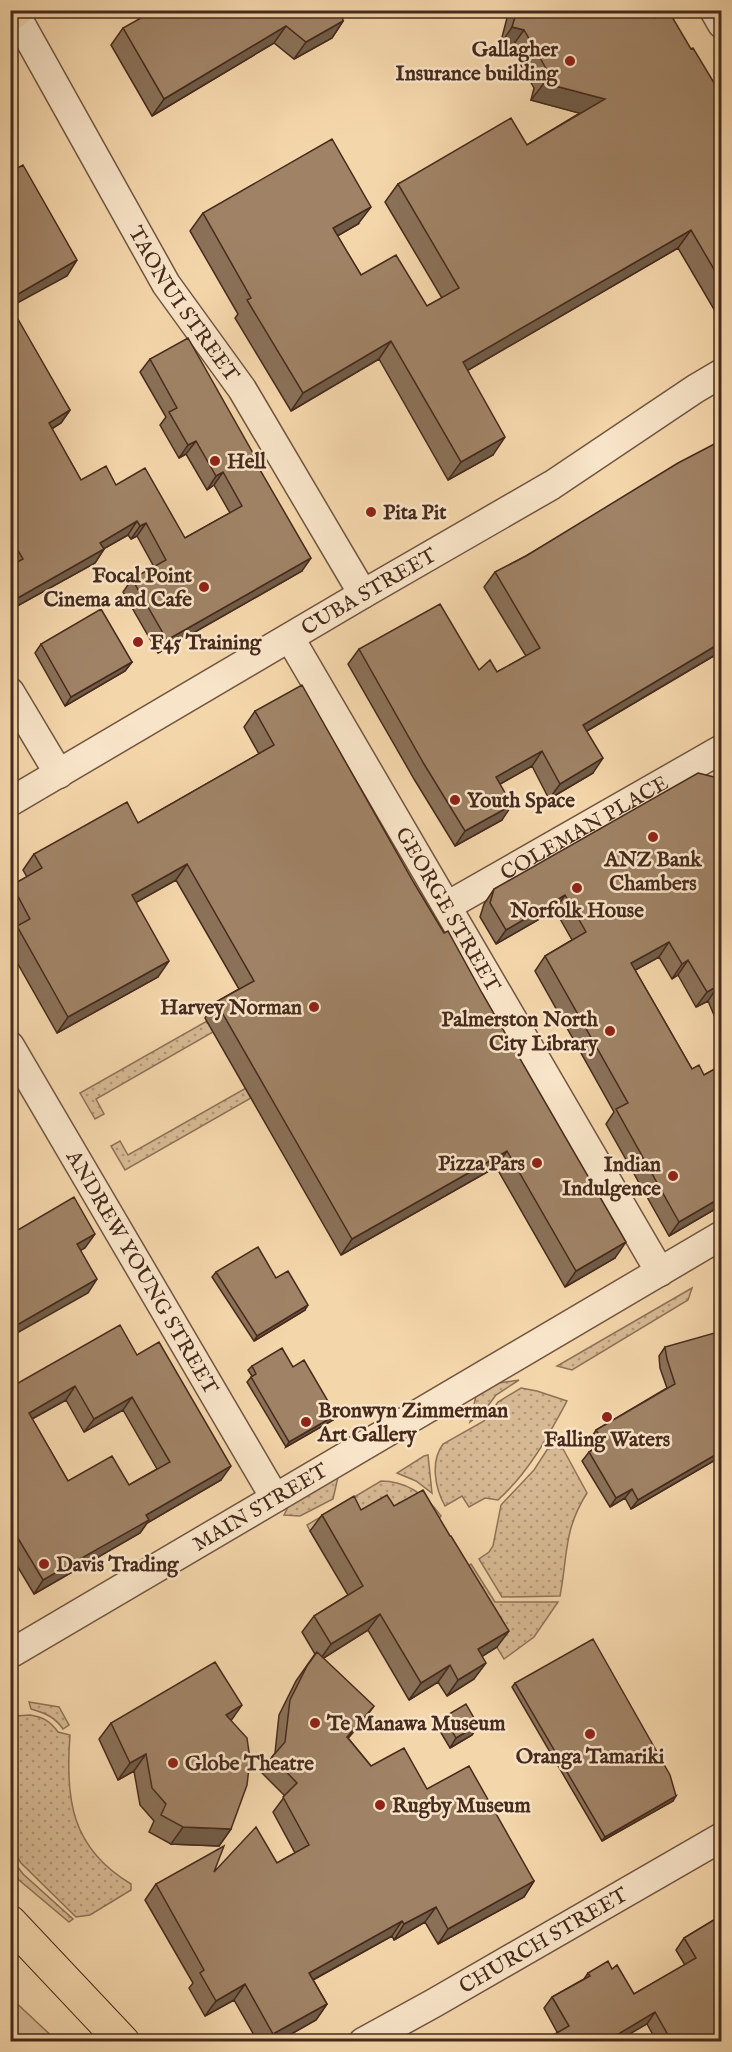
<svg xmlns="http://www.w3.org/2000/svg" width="732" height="2052" viewBox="0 0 732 2052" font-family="'IM FELL English',serif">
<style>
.grass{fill:url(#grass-dots);stroke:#8e7258;stroke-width:1.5}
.park{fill:#d6b993;stroke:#8e7258;stroke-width:1.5}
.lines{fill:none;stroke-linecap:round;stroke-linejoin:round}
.minor-casing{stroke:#725540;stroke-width:31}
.major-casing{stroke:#462a1c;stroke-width:35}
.minor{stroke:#f8e4c8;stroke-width:28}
.major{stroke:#f4d6ab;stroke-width:33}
.wall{fill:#8a7158;stroke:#462a1c;stroke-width:1.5;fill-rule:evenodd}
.shaded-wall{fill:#705c47;stroke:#462a1c;stroke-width:1.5}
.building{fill:#a08366;stroke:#462a1c;stroke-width:1.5;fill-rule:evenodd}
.poi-dot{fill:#8f2418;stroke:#f8e4c8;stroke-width:2}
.labels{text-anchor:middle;stroke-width:5;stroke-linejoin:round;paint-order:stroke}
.poi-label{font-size:21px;font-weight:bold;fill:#462a1c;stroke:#f8e4c8;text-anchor:start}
.street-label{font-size:21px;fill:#462a1c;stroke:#f8e4c8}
</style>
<defs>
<pattern id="grass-dots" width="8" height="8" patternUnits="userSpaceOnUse" patternTransform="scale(1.5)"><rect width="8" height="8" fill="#d6b993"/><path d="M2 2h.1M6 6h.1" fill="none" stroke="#af9777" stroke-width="1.8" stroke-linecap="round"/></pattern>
</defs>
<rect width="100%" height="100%" fill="#f4d6ab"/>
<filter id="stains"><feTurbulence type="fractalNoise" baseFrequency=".00333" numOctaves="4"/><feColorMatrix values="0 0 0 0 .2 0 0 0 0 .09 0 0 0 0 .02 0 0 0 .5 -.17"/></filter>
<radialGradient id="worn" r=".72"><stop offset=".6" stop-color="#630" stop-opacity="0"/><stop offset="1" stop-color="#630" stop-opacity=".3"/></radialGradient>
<path class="grass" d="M207,1021l6,11 -117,67 8,15 -9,5 -15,-26z
M246,1088l5,10 -126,72 -14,-24 9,-5 8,14z
M692,1288l-4,12 -116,70 -15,-4z
M519,1380l-23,15 -12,16 -14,11 6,-26 23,-13z
M521,1388l16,3 30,10c-20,37 -38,71 -69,99l-13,-2 -16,9 -7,-11 -17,10c-10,-18 -15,-44 -2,-62l41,-23 14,-19z
M556,1436l31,57c-24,38 -19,62 -27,103l-58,1 -23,-38 10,-7 4,-6 8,-41 33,-35z
M428,1455l4,38 -16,-12 -19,-8 27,-17z
M338,1477l-5,22 -33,17 -16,-1 5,-10z
M381,1481c26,0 45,14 60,35l-7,8 -124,7 -3,-6z
M471,1564l24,38h63l-24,35 -30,22 -51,-84z
M29,1702l30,5 10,18 -6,4c-8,-12 -18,-16 -32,-20z
M30,1715c13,2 20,6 28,17l12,3c-5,64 1,113 61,149v6l-41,25 -14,2 -55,-54 -10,-15v-130l4,-2z
M11,1858l12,16 50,45 -4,3 -50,-42 -8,-12z"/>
<path class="park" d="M11,1998l46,43h-46z"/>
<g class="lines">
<g class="minor-casing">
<g id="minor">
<path id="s1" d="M13,10l153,274 76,105 121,205"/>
<path d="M714,10l8,14"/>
<path id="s2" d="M290,638l370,634"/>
<path d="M10,692l49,82"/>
<path id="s3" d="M10,802l353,-208 189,-109 143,-96 27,-16"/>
<path id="s4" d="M447,906l275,-157"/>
<path id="s5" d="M10,1046l265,452"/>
<path id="s6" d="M10,1654l712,-419"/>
<path id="s7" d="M363,2042l71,-39 288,-166"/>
</g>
</g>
<g class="major-casing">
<path id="major" d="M10,14l6,-4
M10,1922l113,120"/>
</g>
<use href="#minor" class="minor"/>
<use href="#major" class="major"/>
</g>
<path class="wall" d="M510,10h141l4,8 36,31 31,47v227l-44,-75 -210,122 25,85 -45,25 -69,-121 -88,52 -56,-93 3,-4 -48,-83 13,-18 155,11 -21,12 24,39 66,31 15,-8 -57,-96 13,-18 129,-39 53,-32 -49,-13 3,-12 -23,-40 -11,-3 8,-31z
M343,21l-11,17 -38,21 -20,-16 -122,73 -41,-71 12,-17z
M10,317l60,93 -9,13 -9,6 29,51 35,5 69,53 45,-25 -16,-28 -7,5 -21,-36 -7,4 -19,-33 6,-8 -26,-45 10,-13 104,96 -2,2 50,114 -144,82 -35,-61 9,-13 22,-12 -17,-31 -6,3 -3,-4 -25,14h1l-9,14 -85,47z
M722,440v211l-135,80 6,42 -44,26 -17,-33 -32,18 2,36 -47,26 -41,-67 -66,-115 11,-15 120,21 18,2 29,-16 -42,-69 11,-15 31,-16z
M41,644l91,18 -7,9 -60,35 -30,-53z
M255,711l360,547 -50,29 -69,-120 -155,88 -136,-237 11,-16 23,-13 -63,-109 -40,22 22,75 -101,56 -47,-83v-14l6,-8 -6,-9v-32l2,-2 15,-8 -4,-7 11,-16 104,-31 121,-69 -15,-27z
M722,790v230l-5,2 -9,-21 -12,6 -18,-32 -6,4 -13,-22 -24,13 57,99 12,6 18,-10v140l-53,31 -63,-112 8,-12 -79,-141 10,-15 27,-16 -17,-30 -59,34 -16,-27 4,-13 10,-15z
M216,1272l60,6 29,32 -51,31 -42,-64z
M665,1347l57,109 -91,53 -6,-11 -15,9 -28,-46 7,-9 6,-4 -5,-8 6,-10 71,-42 -7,-20 -1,-12z
M137,1355l84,125 -74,43 -7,10 -106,61 -24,-40v-172l3,4zM66,1400l18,32 39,-22 34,59 -28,16 -61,-4 -36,-62z
M252,1366l41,1 40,53 -47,27 -39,-65 5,-6 -4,-6z
M394,1506l103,141 -15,9 -8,23 -27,17 -9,-14 -29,18 -41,-70 -45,28 40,63 -15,17 23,28 56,23 107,92 -10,16 -86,47 -13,-22 -31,18 -2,-4 -79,44 14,24 -11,16 -39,22h-19l-24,-42 -29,16 -16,-28 4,-5 -48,-83 11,-16 58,-12 63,-9 18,-10 -22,-41 12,-16 -24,-24 14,-19 4,-38 17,-34 19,-27 -13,-22 12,-16 34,-21 -38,-64 12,-16z
M515,1683l158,118 -71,40 -90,-154z
M444,1717l34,8 -6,10 -22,13 -13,-22z
M231,1721v108l-12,17 -48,-2 -22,-12 5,-11 -14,-16 -6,-34 -16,9 -19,-41 12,-16z
M717,1918l5,124h-65l-10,-18 -90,8 -13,-24 8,-11 32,-18 4,-6 24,-4 22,25 51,-29 -9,-15 8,-12z"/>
<path class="shaded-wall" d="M343,21l-11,17 -38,21 12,-17z
M286,26l-12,17 -122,73 12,-17z
M512,27l12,3 -13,18 -11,-3z
M544,83l61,16 -12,18 -62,-17z
M371,207l-13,17 -38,22 13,-18z
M691,230l-13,18 -227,132 12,-18z
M77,260l-10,16 -57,31v-6l3,-4z
M391,341l-12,18 -88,52 12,-18z
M70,410l-9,13 -22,13 10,-13z
M505,437l-12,18 -45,25 13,-18z
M196,441l-10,13 -7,4 9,-13z
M223,472l-9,13 -7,5 9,-14z
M137,521l-9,14 -37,21 9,-13z
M146,523l-9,13 -6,3 9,-13z
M104,549l-9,14 -85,47v-3l6,-8z
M311,558l-9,13 -144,82 9,-13z
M722,642v9l-149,88 10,-14z
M132,662l-7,9 -60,35 6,-9z
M542,751l-10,15 -46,26 10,-15z
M603,758l-10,15 -44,26 11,-15z
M512,805l-10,15 -47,26 10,-15z
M187,864l-11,16 -55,31 11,-16z
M565,895l-10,15 -59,34 10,-14z
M669,942l-10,15 -38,21 10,-15z
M688,960l-10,15 -6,4 10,-15z
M169,961l-11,16 -101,56 11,-16z
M718,986l-10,15 -12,6 11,-15z
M507,1151l-11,16 -155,88 11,-16z
M17,1179l-7,8v-5z
M722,1197v8l-53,31 10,-14z
M95,1234l-10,14 -18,10 10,-14z
M626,1242l-11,16 -50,29 11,-16z
M97,1279l-9,14 -78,44v-8z
M308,1305l-3,5 -51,31 3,-5z
M75,1386l-9,14 -47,26 10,-13z
M132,1397l-9,13 -39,22 10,-13z
M336,1415l-3,5 -47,27 3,-5z
M722,1451v5l-91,53 7,-9z
M231,1466l-10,14 -74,43 -7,10 -106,61 9,-14 103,-65z
M632,1489l-7,9 -15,9 6,-9z
M380,1614l-12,16 -49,31 12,-17z
M509,1631l-12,16 -30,19 11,-17z
M486,1663l-12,16 -27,17 11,-16z
M450,1665l-12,17 -29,18 12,-17z
M242,1705l-12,17 -4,-7z
M374,1706l-11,15 -27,31 11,-15z
M478,1725l-6,10 -22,13 6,-10z
M146,1754l-12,17 -16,9 12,-17z
M676,1796l-3,5 -71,40 3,-4z
M183,1827l48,2 -12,17 -48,-2z
M534,1881l-10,16 -86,47 10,-15z
M436,1907l-11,15 -31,18 10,-16z
M402,1921l-10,15 -94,52 11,-15z
M245,1984l-11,16 -29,16 11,-15z
M327,2004l-11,16 -39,22h-9l5,-8z
M655,2012l-8,12 -31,18h-12z
M684,2035l-4,7h-7z"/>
<path class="building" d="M155,10h187l1,11 -37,21 -20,-16 -122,73 -41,-71z
M517,10h134l4,8 13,-8 23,39 2,-1 29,48v187l-31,-53 -228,132 42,75 -44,25 -70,-121 -88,52 -56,-93 4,-2 -48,-85 129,-74 39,68 -38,21 28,47 35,-20 31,51 32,-18 -61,-104 113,-66 16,27 78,-46 -61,-16 3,-13 -23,-40 -12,-3z
M23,165l54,95 -64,37 -3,-5v-120z
M15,314l55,96 -21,13 32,57 25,-14 10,19 29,-17 40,70 57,-32 -19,-34 -7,4 -20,-35 -8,4 -19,-33 8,-4 -27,-49 38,-21 66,117 -2,1 59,102 -144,82 -35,-61 34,-19 -20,-37 -6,3 -3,-5 -37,22 4,6 -88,50 -6,-10v-23l13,-7 -13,-22v-220z
M722,440v202l-139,83 20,33 -43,26 -18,-33 -46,26 16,28 -47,26 -41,-67 -65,-115 81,-45 39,66 11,-10 7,12 43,-24 -45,-76 31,-16 152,-93z
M101,609l31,53 -61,35 -30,-53z
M302,685l112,198 30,50 4,-2 34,62 144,249 -50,29 -69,-120 -155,88 -136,-237 38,-21 -67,-117 -55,31 37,66 -101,56 -51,-91 13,-7 -18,-34 30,-17 -8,-14 93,-52 11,21 136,-78 -19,-34z
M698,773l16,4 8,13v204l-4,-8 -11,6 -19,-32 -6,4 -13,-22 -38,21 61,106 7,-4 5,10 18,-10v132l-43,25 -63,-113 12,-6 -83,-147 41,-24 -21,-37 -59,35 -16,-27 4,-14z
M10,1169l7,10 -7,3z
M74,1197l21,37 -18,10 20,35 -87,50v-112l8,13z
M258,1247l18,31 12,-7 20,34 -51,31 -41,-64z
M120,1325l17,30 22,-13 72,124 -85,49 3,5 -106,60 -33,-55v-143l3,4zM75,1386l19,33 38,-22 38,65 -41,23 -17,-29 -44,25 -39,-68z
M718,1332l4,4v115l-84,49 -6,-11 -16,9 -27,-46 15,-9 -8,-13 79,-46 -8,-25 -2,-12z
M282,1348l11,19 11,-7 32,55 -47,27 -38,-65 5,-3 -4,-8z
M423,1490l27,46h1l58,95 -31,18 8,14 -28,17 -8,-15 -29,18 -41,-69 -49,30 -17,-28 49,-30 -41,-71 32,-19 7,14 26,-15 7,11z
M593,1639l77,136 6,21 -71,41 -90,-154z
M317,1652l57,54 -27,31 24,29 33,-18 23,41 42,-23 65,115 -86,48 -12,-22 -32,17 -2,-3 -93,52 18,31 -54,30 -28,-50 -29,17 -16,-28 4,-3 -48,-86 68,-38 -10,26 42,-45 21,36 32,-18 -26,-48 14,-14 -25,-26 13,-15 5,-42 17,-34z
M215,1662l27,43 -16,10 21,23 3,21 -3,26 -16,44 -48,-2 -22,-12 5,-11 -14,-16 -6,-34 -16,9 -19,-40z
M466,1704l12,21 -22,13 -12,-21z
M717,1918l5,7v117h-34l-4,-7 -12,7 -17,-30 -50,30h-64l28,-16 -17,-29 38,-21 -2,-3 20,-12 4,8 5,-4 17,29 62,-36 -12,-20z"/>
<g class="poi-dot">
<circle cx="570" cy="61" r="6"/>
<circle cx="215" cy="461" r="6"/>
<circle cx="371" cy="512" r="6"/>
<circle cx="204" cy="587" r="6"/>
<circle cx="138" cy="642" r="6"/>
<circle cx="455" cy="800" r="6"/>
<circle cx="653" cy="837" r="6"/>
<circle cx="577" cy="888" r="6"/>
<circle cx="314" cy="1007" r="6"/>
<circle cx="610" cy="1031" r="6"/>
<circle cx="537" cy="1163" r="6"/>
<circle cx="673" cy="1176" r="6"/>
<circle cx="607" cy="1417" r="6"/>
<circle cx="306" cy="1422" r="6"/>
<circle cx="44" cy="1564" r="6"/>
<circle cx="315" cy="1723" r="6"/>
<circle cx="590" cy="1734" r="6"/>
<circle cx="173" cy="1763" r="6"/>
<circle cx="380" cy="1805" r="6"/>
</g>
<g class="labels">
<g class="poi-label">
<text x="558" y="56" text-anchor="end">Gallagher<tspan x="558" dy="24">Insurance building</tspan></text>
<text x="227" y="468">Hell</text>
<text x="383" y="519">Pita Pit</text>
<text x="192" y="582" text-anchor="end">Focal Point<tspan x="192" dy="24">Cinema and Cafe</tspan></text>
<text x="150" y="649">F45 Training</text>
<text x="467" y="807">Youth Space</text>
<text x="653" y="866" text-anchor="middle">ANZ Bank<tspan x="653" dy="24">Chambers</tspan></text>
<text x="577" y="917" text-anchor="middle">Norfolk House</text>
<text x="302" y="1014" text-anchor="end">Harvey Norman</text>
<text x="598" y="1026" text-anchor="end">Palmerston North<tspan x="598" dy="24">City Library</tspan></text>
<text x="525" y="1170" text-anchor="end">Pizza Pars</text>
<text x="661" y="1171" text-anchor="end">Indian<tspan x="661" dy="24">Indulgence</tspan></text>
<text x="318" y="1417">Bronwyn Zimmerman<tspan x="318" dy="24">Art Gallery</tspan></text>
<text x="607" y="1446" text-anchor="middle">Falling Waters</text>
<text x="56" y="1571">Davis Trading</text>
<text x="327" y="1730">Te Manawa Museum</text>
<text x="590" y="1763" text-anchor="middle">Oranga Tamariki</text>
<text x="185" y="1770">Globe Theatre</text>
<text x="392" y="1812">Rugby Museum</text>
</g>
<g class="street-label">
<text dy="7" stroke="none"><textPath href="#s1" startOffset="340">TAONUI STREET</textPath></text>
<text dy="7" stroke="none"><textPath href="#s3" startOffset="416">CUBA STREET</textPath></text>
<text dy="7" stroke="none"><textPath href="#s4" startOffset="158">COLEMAN PLACE</textPath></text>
<text dy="7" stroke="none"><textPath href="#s2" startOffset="314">GEORGE STREET</textPath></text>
<text dy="7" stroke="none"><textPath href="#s5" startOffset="262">ANDREW YOUNG STREET</textPath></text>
<text dy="7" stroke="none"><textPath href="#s6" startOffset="290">MAIN STREET</textPath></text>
<text dy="7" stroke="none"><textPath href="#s7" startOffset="207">CHURCH STREET</textPath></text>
</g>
</g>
<rect width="732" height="2052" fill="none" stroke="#f4d6ab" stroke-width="36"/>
<rect x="12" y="12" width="708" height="2028" fill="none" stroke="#462a1c" stroke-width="3"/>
<rect x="18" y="18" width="696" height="2016" fill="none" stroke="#462a1c" stroke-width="1.5"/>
<rect width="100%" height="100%" filter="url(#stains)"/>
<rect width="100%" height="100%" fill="url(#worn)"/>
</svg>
